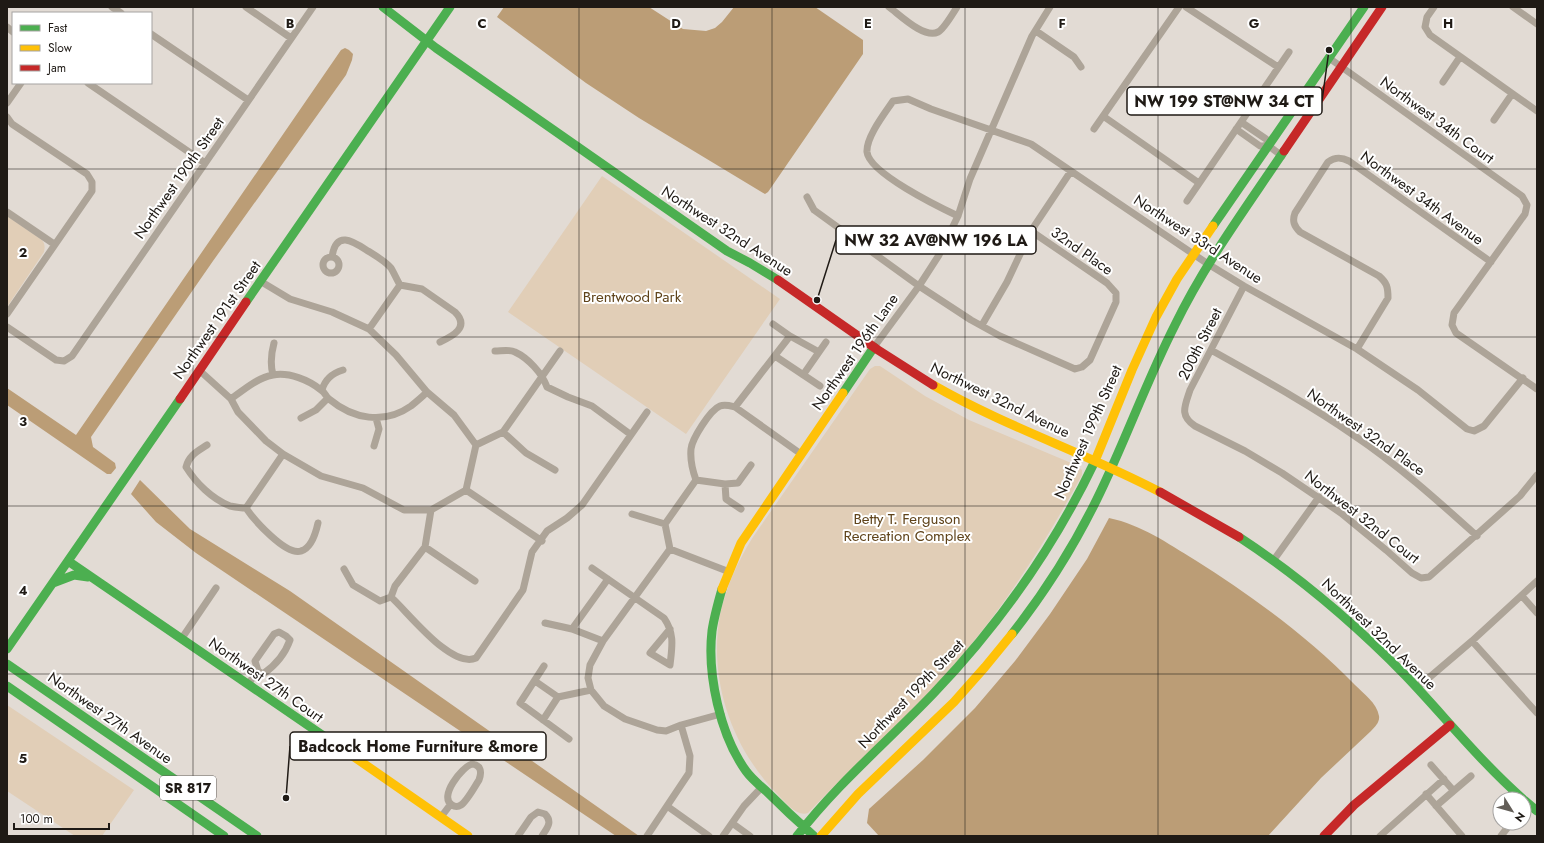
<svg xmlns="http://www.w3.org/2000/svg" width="1544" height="843" viewBox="0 0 1544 843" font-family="Jost,sans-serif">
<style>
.green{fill:#e1ceb7}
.water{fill:#bb9d76}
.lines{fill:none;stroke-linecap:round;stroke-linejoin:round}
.street{stroke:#ada498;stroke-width:7}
.fast{stroke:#4caf50;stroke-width:9}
.slow{stroke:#ffc107;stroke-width:9}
.jam{stroke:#c62828;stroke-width:9}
.grid{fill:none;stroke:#1f1a15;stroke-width:1;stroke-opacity:0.55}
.labels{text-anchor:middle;stroke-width:4;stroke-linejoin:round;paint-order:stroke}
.shield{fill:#fff;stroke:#625f5b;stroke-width:1}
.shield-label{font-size:14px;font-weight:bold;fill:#1f1a15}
.street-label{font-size:15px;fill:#1f1a15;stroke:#fff}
.park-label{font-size:15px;fill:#5f431a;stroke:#fff}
.grid-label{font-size:13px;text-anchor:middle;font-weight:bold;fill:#1f1a15;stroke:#fff;stroke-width:4;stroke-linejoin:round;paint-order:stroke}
.leader{fill:none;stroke:#1f1a15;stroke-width:1.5}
.callout-dot{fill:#1f1a15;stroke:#fff;stroke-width:1.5}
.callout{fill:#fff;stroke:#1f1a15;stroke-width:1.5}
.callout-label{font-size:16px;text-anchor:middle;font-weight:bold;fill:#1f1a15}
</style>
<rect width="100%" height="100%" fill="#e2dbd4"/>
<path class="green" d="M602,176l178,123 -94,135 -178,-122z
M7,216l35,24c3,4 3,7 2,12l-37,55z
M875,366h5l45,30 44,24 107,45 6,5v5c-37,68 -78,133 -129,191 -45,52 -98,97 -145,147 -11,4 -22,-10 -29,-17 -47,-47 -71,-116 -59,-181 6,-28 18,-54 33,-78l117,-168z
M7,705l127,85 -32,46h-27l-68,-45z"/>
<path class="water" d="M504,7h145l34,22 23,2 9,-3 7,-6 12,-15h81l48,33v14l-95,138 -3,2 -126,-76 -53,-35 -89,-66z
M345,48l4,2 4,4 -1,6 -6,15 -133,186 -122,176 2,10 22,16 1,5 -5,6h-4l-100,-69v-17l69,47 265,-385z
M140,480l50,49 100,62 349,245h-23l-420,-283 -40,-31 -25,-28z
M1109,518c33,7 58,25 86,42 57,36 113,77 160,125 8,8 22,18 24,31 1,6 -4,11 -8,15l-50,47 -53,58h-389l-12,-13 2,-14 54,-49 52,-52 40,-47 35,-47 37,-55z"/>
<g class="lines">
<path class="street" d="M112,7l9,6
M246,7l45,31
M889,7c11,8 35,32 49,25 6,-3 15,-19 19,-25
M1186,7l92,60
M1434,7l-7,10 -2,10 5,8 107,76
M1513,7l24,17
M7,27l6,5
M1036,31l38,26 7,10
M151,34l97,66
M1329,58l193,138 5,9 -2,9 -71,99 -2,12 4,8 81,56
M1443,82l17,-25
M88,83l117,80
M7,103l14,-20
M1103,116l96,67
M7,117l5,7 75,50 5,8v9l-85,123
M1494,120l18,-26
M1241,122l25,17 3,7 13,10
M1094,129l85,-122
M1236,129l24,17h9
M807,197l7,13 105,76 52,34 29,16 75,33 7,-2 8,-7 26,-58v-9l-9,-10 -76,-52
M1187,201l102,-149
M7,212l47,32
M958,216c-19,-9 -89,-43 -91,-64 -1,-15 18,-39 26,-51l15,-2 23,10 100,35 177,120 36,22 113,63 61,41 49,39 7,2 10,-5 39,-48
M332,257c4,-28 22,-15 36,-6 8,5 17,10 23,17 3,5 6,12 9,17l22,4 33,23c15,15 -2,24 -15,30
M323 265a8 8 0 1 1 16 0a8 8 0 1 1-16 0Z
M260,281l30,18 42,13 37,17 27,26 31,37 27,23 22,30
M1244,286l-54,104c-5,16 -11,25 5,36l50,25 37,22 59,40 45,37 26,23 9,5 8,-1 91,-81 17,-21
M773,324l17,12
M982,325l25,-43 24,-51 40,-60
M7,327l49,33 8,1 8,-5 241,-349
M369,329l31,-44
M874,347l45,-61 20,-31 19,-39 12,-37 62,-143 18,-29
M1357,349l31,-51c0,-11 -1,-15 -9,-22l-79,-44c-6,-6 -8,-11 -5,-19l33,-51c7,-5 13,-5 21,-1l142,101
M1211,350c48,27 96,53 141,84 45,30 85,66 125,102
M495,351c6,0 15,-2 20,1 13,6 27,21 32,35l21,10 24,9 38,28
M775,356l45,30
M199,370l32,29 7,13 28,29 17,13 38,22 42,12 41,22h27
M273,375c-3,-11 -2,-21 1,-32
M803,375l23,-33
M322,390c3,-11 11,-17 21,-20
M231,399c12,-9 26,-21 42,-24 16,-3 36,5 48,15 4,2 5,7 8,9 24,20 55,26 82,7 5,-4 11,-9 16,-14
M735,407l55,-71 29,16
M301,418l15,-8 12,-12
M503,432l23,21 29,17
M207,445c-9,6 -18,10 -21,22 10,16 26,32 44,39 5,1 11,2 16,2 8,12 40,48 55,43 11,-3 15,-19 17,-28
M374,446l5,-17 -3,-11
M696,480l29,4 13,-1 13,-18
M725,484l1,15 15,10
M466,490l76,51
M246,508l37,-54
M632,514l33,10
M425,547l50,34
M670,549l57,22
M1273,561l46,-64
M592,568l72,50c11,16 8,29 6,47l-20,-12 20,-24
M344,569l9,16 27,16 11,-4
M1522,596l15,17
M391,597c17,15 60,72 85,61l47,-68 9,-38 15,-21 20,-13 15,-13 65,-93
M391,597l4,-11 30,-39 6,-37 35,-20 10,-45 27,-13 57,-81
M545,623l27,6 31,12
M572,629l36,-50
M182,638l34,-50
M1472,641l65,72
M544,666l-24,37 49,36
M535,681l23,16
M248,684l10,-13 -3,-10 19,-27 5,-2 7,4 4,4c-5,14 -14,25 -27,34l-5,-3
M1417,688l55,-47 65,-60
M721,714l-40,11 -15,6 -9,-1 -32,-11 -21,-13 -13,-16 -3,-12 2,-13 13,-24 67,-92 -5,-25 31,-44c-4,-11 -6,-20 -5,-31 1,-10 19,-39 29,-43 5,-2 11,0 15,1l66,47
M543,720l15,-23 33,-7
M472,764c9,1 10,8 7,16 -4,6 -12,21 -18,25 -3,2 -6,2 -9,0 -14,-8 10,-38 20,-41z
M1431,765l22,25
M1426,794l36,42
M667,806l42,30
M1436,806l35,-30
M441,817l9,-12
M732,823l18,13
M518,836l13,-19 7,-5 7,2c8,8 2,14 -3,22
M647,836l42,-63 1,-17 -9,-31
M723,836l21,-30 18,-19
M1380,836l64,-57
M1501,836l10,-13"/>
<path class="fast" d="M383,7l53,41 291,203 23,12 28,17
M1213,226l151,-219
M246,302l204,-295
M843,393l31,-46
M1239,537c61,40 116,87 167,139 39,41 74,85 117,123
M68,561l279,191
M53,583l21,-8 14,2
M722,589c-4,14 -8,28 -10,42 -5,43 8,104 34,140 5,7 12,13 19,19 16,16 32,31 49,46
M1012,634c33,-42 62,-88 85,-135 28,-57 49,-117 78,-174 30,-62 71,-117 109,-174
M7,649l173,-250
M7,664l250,172
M7,686l217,150
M1524,800l13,11
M797,836c40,-52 91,-95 136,-142 66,-69 121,-147 162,-233"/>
<path class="slow" d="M933,385c73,42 153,68 227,107
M1095,461l37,-91 24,-53 21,-38 36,-53
M722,589l19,-46 102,-150
M347,752l121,84
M821,836l37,-42 96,-92 31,-35 27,-33"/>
<path class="jam" d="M1284,151l98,-144
M778,280l100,70 55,35
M180,399l66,-97
M1160,492l79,45
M1324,836l30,-31 96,-80"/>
</g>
<path class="grid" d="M193,7v829M386,7v829M579,7v829M772,7v829M965,7v829M1158,7v829M1351,7v829M7,169h1530M7,337h1530M7,506h1530M7,674h1530"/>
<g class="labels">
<rect class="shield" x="160" y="776" width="56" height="24" rx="3"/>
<g class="shield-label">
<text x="188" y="793">SR 817</text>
</g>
<g class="street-label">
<text transform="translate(1437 120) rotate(36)" y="5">Northwest 34th Court</text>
<text transform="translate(179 178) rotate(-55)" y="5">Northwest 190th Street</text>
<text transform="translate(1422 198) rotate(36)" y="5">Northwest 34th Avenue</text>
<text transform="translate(727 231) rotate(33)" y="5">Northwest 32nd Avenue</text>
<text transform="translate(1198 239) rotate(33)" y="5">Northwest 33rd Avenue</text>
<text transform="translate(1082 251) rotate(35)" y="5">32nd Place</text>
<text transform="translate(217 320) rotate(-55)" y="5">Northwest 191st Street</text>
<text transform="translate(1200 344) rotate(-63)" y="5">200th Street</text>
<text transform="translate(855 352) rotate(-55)" y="5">Northwest 196th Lane</text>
<text transform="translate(1000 400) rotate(26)" y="5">Northwest 32nd Avenue</text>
<text transform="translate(1088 432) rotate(-66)" y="5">Northwest 199th Street</text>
<text transform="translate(1366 432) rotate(35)" y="5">Northwest 32nd Place</text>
<text transform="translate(1362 517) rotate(38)" y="5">Northwest 32nd Court</text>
<text transform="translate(1379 634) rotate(44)" y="5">Northwest 32nd Avenue</text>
<text transform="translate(266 680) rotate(35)" y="5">Northwest 27th Court</text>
<text transform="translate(911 694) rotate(-46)" y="5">Northwest 199th Street</text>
<text transform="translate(110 718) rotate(35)" y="5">Northwest 27th Avenue</text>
</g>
<g class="park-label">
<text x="632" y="302">Brentwood Park</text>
<text x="907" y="524">Betty T. Ferguson<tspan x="907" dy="17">Recreation Complex</tspan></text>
</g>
</g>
<g class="grid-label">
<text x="290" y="28">B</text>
<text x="482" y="28">C</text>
<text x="676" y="28">D</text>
<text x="868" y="28">E</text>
<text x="1062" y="28">F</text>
<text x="1254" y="28">G</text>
<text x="1448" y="28">H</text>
<text x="23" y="257">2</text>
<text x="23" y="426">3</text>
<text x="23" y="595">4</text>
<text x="23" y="763">5</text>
</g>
<path class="leader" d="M1329 50L1322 101M817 300L836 240M286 798L290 746"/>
<g class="callout-dot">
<circle cx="1329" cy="50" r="4"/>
<circle cx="817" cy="300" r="4"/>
<circle cx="286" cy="798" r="4"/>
</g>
<g class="callout">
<rect x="1127" y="87" width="195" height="28" rx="4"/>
<rect x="836" y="226" width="200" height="28" rx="4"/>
<rect x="290" y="732" width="256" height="28" rx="4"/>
</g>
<g class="callout-label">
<text x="1224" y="107">NW 199 ST@NW 34 CT</text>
<text x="936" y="246">NW 32 AV@NW 196 LA</text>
<text x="418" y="752">Badcock Home Furniture &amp;more</text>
</g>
<rect width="1544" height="843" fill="none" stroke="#1f1a15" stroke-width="16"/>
<rect x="12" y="12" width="140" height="72" fill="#ffffff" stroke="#a5a3a1"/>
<rect x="20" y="25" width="20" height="6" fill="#4caf50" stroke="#a5a3a1"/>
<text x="48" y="32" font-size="12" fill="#1f1a15">Fast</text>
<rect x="20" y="45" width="20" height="6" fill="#ffc107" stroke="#a5a3a1"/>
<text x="48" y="52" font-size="12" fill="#1f1a15">Slow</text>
<rect x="20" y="65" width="20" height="6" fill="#c62828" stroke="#a5a3a1"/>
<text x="48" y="72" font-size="12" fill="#1f1a15">Jam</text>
<g transform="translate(1512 811) rotate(127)"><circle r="19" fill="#ffffff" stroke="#a5a3a1"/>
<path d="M0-3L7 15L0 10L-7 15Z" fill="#635e58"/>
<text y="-6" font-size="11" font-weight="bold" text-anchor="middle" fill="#1f1a15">N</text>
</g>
<path d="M14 823v6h95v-6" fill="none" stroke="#1f1a15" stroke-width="2"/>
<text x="20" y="823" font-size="12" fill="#1f1a15" stroke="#ffffff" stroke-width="3" paint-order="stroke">100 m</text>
</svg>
